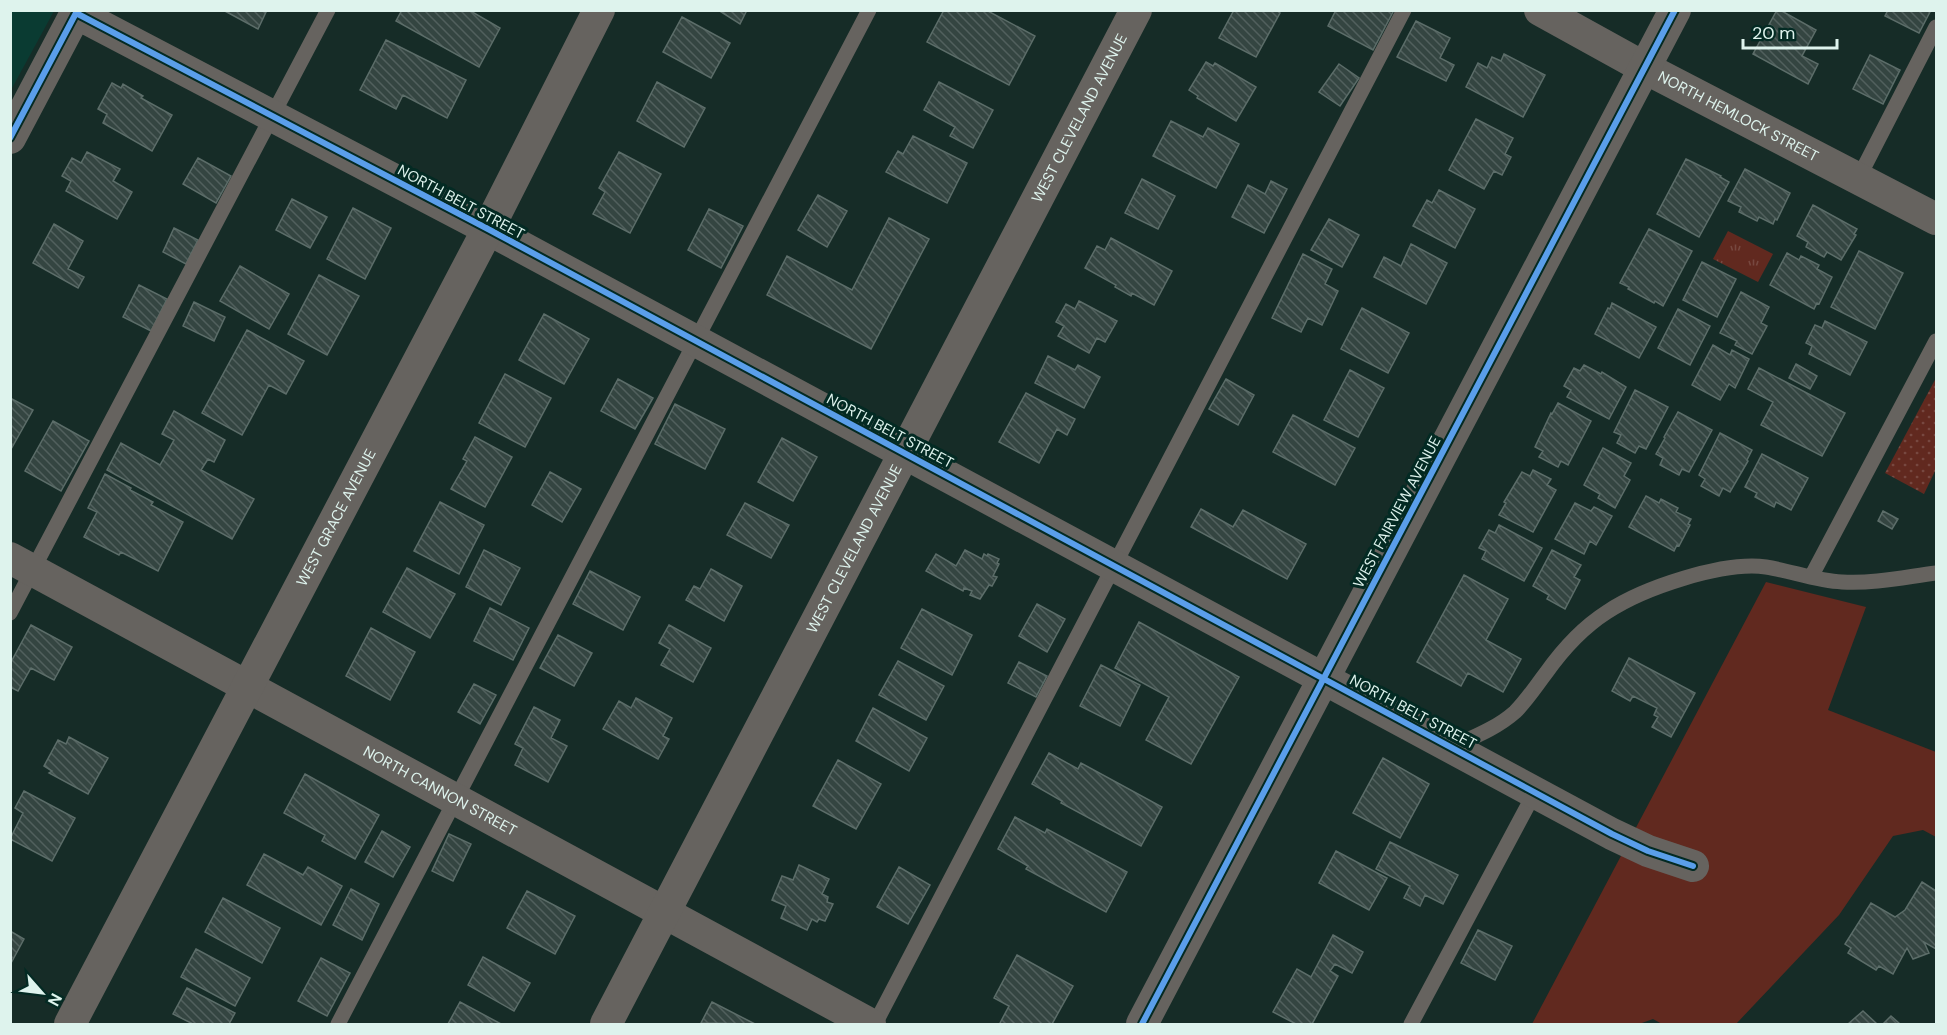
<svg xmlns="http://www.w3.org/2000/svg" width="1947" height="1035" viewBox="0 0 1947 1035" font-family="'DM Sans',sans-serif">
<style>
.built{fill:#0a3b32}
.grass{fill:#61291f}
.park{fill:url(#park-tufts)}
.garden{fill:url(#garden-dots)}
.building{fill:url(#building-back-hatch);stroke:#5c6d69;stroke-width:1.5}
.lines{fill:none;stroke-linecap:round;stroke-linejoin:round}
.lane{stroke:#66635f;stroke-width:15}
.street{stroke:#66635f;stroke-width:32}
.cycleway-casing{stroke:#032a23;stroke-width:10}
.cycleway{stroke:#5a9eea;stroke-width:6}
.labels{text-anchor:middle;stroke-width:6;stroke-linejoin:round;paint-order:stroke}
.street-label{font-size:15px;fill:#def3ed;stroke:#032a23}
</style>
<defs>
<pattern id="park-tufts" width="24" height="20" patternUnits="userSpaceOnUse" patternTransform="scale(1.5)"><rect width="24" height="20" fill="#61291f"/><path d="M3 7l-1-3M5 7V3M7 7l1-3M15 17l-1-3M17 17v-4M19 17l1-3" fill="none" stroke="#774840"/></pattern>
<pattern id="garden-dots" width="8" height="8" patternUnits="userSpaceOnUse" patternTransform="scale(1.5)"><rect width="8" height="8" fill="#61291f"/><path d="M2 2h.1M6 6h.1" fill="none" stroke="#774840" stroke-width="1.8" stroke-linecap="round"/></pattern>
<pattern id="building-back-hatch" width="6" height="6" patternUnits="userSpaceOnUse" patternTransform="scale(1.5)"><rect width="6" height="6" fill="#344541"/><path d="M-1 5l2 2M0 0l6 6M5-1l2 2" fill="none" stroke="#51605d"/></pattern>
</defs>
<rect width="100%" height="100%" fill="#162c27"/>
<path class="built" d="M11,10l43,1 -43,79 -1,-79z"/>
<path class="grass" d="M1766,582l100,25 -38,103 108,42v85l-13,-7 -30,6 -54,79 -103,109h-74l-9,-5 -14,5h-107z"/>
<path class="park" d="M1728,231l45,23 -15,28 -45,-23z"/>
<path class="garden" d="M1936,378v91l-12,25 -39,-21z"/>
<path class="building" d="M223,10h44l-9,19z
M402,10h67l31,18 -21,39 -83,-46z
M718,10h29l-7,14z
M944,10h42l49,26 -26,49 -82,-43z
M1234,10h42l4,3 -24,44 -37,-19z
M1336,10h58l-21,40 -45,-24z
M1777,10h3l36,20 -14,26 16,8 -10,20 -55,-30z
M1888,10h43l-12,23 -34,-17z
M682,17l48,26 -19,35 -48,-26z
M1416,21l34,17 -10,20 14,7 -8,16 -49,-24z
M386,40l80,40 -19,38 -44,-23 -7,14 -36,-19z
M1504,54l41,21 -22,42 -57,-30 12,-24 9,5 5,-11 9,4z
M1870,55l30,15 -17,34 -30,-15z
M1206,62l7,4 2,-3 41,24 -20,34 -39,-23 1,-2 -9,-6z
M1339,64l20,14 -19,28 -21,-14z
M657,82l48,26 -21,39 -47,-26z
M939,82l54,28 -20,38 -23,-12 5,-9 -31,-17z
M112,83l9,5 2,-4 20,12 -2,2 31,17 -20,36 -49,-28 4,-9 -9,-5z
M1476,119l37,19 -8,16 6,3 -9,18 -8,-4 -10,18 -35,-19z
M1171,121l32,16 5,-9 31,16 -23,44 -63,-32z
M913,136l54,27 -20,40 -61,-31 12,-21 5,3z
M87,152l33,17 -7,12 19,11 -15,27 -51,-28 5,-10 -9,-5 10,-18 9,5z
M619,152l42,22 -31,59 -37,-19 12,-22 -6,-4z
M198,158l33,18 -15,27 -33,-19z
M1686,159l35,17 -1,1 9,5 -30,55 -42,-23z
M1745,169l45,24 -13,27 -2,-1 -2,5 -14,-7 -2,4 -18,-9 2,-5 -13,-6z
M1142,179l33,17 -17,33 -33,-16z
M1271,181l16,8 -23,44 -32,-16 16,-32 17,9z
M1439,190l36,19 -20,39 -42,-22 14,-26 5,3z
M818,195l29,16 -20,36 -29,-17z
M292,199l35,18 -17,31 -34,-18z
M1813,205l44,24 -3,5 2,1 -15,25 -14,-8 -3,5 -18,-10 2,-5 -11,-6z
M353,208l38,20 -26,51 -38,-20z
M709,209l34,17 -22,42 -33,-18z
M889,218l40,21 -58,110 -104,-54 20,-39 65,34z
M1329,219l30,16 -17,32 -31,-17z
M54,224l29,17 -15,28 16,8 -6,11 -45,-25z
M174,228l24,12 -12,24 -23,-12z
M1649,229l43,22 -29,55 -8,-5 -1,2 -26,-14 1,-2 -9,-4z
M1111,238l61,33 -18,34 -22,-12 -1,3 -16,-9 1,-2 -31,-17 12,-22 8,4z
M1411,244l36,19 -21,41 -52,-27 10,-20 17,9z
M1859,251l44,22 -28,56 -44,-22z
M1787,253l12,7 2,-4 18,9 -2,4 15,8 -13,27 -2,-1 -3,6 -44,-24z
M1303,254l29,15 -7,15 13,7 -16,34 -14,-7 -7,14 -29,-14z
M1702,262l34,17 -19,38 -34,-17z
M240,266l49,28 -20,35 -49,-28z
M319,275l40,21 -32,59 -39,-21z
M139,285l28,14 -16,32 -28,-14z
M1741,292l28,15 -8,16 6,3 -15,28 -17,-9 2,-4 -17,-8z
M1079,301l38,20 -12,21 -8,-4 -8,15 -31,-17 6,-10 -8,-4 10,-18 9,5z
M194,302l31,15 -11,24 -31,-15z
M1612,303l44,24 -17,31 -44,-24 13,-26 2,1z
M1362,308l47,25 -21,40 -47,-24z
M1678,309l32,17 -20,39 -32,-17z
M544,314l45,25 -25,45 -45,-24z
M1825,321l42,21 -17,33 -41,-21 3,-8 -6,-3 9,-18 7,3z
M247,330l57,31 -18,33 -17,-9 -27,50 -40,-22z
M1713,345l17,10 2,-5 17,9 -14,29 -6,-4 -9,16 -28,-15z
M1048,356l27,14 3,-5 22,12 -16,31 -49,-25z
M1796,364l21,12 -7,13 -21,-11z
M1584,365l17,9 1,-2 24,15 -17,32 -42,-22 4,-7 -7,-4 10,-18 6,3z
M1759,368l86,45 -23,43 -61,-31 12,-23 -25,-13z
M1350,370l34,18 -26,49 -34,-17z
M505,374l46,24 -26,49 -46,-24z
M618,379l35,19 -18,31 -34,-18z
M1226,379l28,16 -16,30 -29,-16z
M1635,390l33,17 -22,42 -7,-3 -4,7 -18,-10 4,-8 -7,-3z
M1026,393l49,26 -8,16 -10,-6 -18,34 -40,-21z
M10,398l23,12 -23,41z
M1558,403l33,18 -23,44 -7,-4 -3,6 -19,-10 4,-6 -8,-4 16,-34 1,1z
M675,404l50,25 -20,40 -50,-25z
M174,411l51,29 -11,22 -6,-3 -7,11 53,29 -22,40 -125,-69 14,-27 39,22 14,-25 -12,-6z
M1678,412l34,18 -23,42 -7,-3 -3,6 -19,-10 3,-7 -7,-4 9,-16 -1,-1z
M1293,415l62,33 -20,37 -62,-33z
M53,421l36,20 -28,50 -36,-20z
M1720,433l32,17 -5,10 1,1 -18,31 -7,-4 -4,8 -18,-10 4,-7 -6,-4z
M475,437l37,20 -27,50 -34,-18 16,-28 -4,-2z
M782,438l35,19 -24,44 -35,-19z
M1603,448l28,15 -7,13 6,4 -15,28 -17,-10 2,-4 -16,-9z
M1762,454l46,24 -17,32 -15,-8 -2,5 -19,-10 2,-4 -12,-6z
M1533,470l18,9 -4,6 9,5 -23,42 -34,-17 7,-12 -2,-1 18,-30 8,4z
M550,472l31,17 -19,33 -30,-17z
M105,474l26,14 -1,2 23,12 -2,3 32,17 -25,49 -37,-19 -2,3 -35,-18 13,-25 -9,-4z
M1646,496l13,7 2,-4 13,7 4,2 -2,4 15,7 -3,5 2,1 -11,21 -2,-1 -3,6 -45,-24z
M440,502l44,23 -25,49 -45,-23z
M745,503l44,22 -18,33 -44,-23z
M1575,503l16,8 3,-4 18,9 -16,29 -6,-4 -6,13 -29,-15z
M1201,509l32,18 10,-17 63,34 -19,35 -96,-52z
M1883,511l15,8 -6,10 -14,-8z
M1499,525l43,23 -18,33 -42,-22 4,-8 -7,-3 10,-18 6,3z
M484,550l36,18 -19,37 -35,-18z
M965,550l17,9 2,-5 3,2 1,-2 11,5 -2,4 2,1 -6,12 4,1 -5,9 -3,-1 -9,14 -10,-4 2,-4 -8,-3 -1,3 -37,-20 10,-17 20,12z
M1552,550l29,15 -7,12 6,3 -15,29 -18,-10 2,-4 -16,-9z
M407,568l48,26 -25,44 -47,-26z
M711,569l31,17 -18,35 -38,-21 8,-14 6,3z
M590,571l50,26 -17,33 -50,-26z
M1464,575l44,24 -22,41 35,19 -18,33 -35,-19 -7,13 -44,-24z
M1037,604l28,15 -18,33 -28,-16z
M490,608l39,20 -16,32 -39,-19z
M922,609l50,26 -20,40 -51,-27z
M1139,622l100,55 -48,87 -45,-24 23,-43 -54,-29z
M31,625l41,22 -18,33 -23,-12 -13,23 -8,-4v-23z
M669,625l42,23 -18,34 -32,-17 9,-16 -11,-6z
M371,628l44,24 -25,48 -44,-24z
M558,635l34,18 -18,33 -34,-18z
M1629,658l66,35 -24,44 -19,-10 6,-10 -4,-2 3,-7 -24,-12 -3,5 -18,-10z
M898,661l46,25 -18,34 -47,-25z
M1019,662l28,14 -11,21 -28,-14z
M1101,665l39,20 -20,41 -40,-20z
M474,684l22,11 -16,29 -22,-12z
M636,698l36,20 -9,18 6,3 -11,20 -55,-30 16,-28 12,7z
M534,707l26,13 -9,18 16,8 -19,36 -33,-17 8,-17 -8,-4z
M873,708l54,30 -18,33 -53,-30z
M69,737l39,21 -20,36 -39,-21 3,-2 -8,-5 14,-26 8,4z
M1049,753l29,16 3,-6 81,44 -21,39 -80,-43 1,-2 -30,-17z
M1383,758l46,26 -29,54 -47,-25z
M838,760l43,24 -25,45 -43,-23z
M305,774l74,41 -24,44 -33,-18 3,-6 -41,-22z
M24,791l51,27 -23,43 -42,-22 13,-26 -8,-5z
M1015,817l30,16 2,-4 80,43 -21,40 -80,-43 2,-3 -30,-17z
M382,831l28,16 -17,30 -28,-15z
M449,834l22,10 -18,37 -21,-10z
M1390,842l68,33 -15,29 -18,-9 -5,11 -16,-8 6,-12 -34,-17z
M1336,851l51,27 -18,32 -50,-27z
M264,854l39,21 5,-8 34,19 -21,39 -74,-40z
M799,865l30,14 -7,15 6,3 -1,5 6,2 -8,17 -6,-2 -2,3 -5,-3 -5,11 -26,-12 5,-12 -14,-6 10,-24 11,4z
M899,867l31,18 -22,39 -31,-17z
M1922,882l14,9v58l-12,-7 5,11 -16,6 -6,-11 -14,26 -14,-8 -3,4 -28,-17 3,-5 -6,-4 26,-41 24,14 10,-7z
M351,889l28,15 -17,36 -29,-15z
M527,891l48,25 -20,38 -48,-26z
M223,898l57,30 -18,35 -57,-31z
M1478,930l34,16 -17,34 -34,-17z
M10,931l14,8 -14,26z
M1333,935l30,17 -11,21 -17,-9 -5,7 8,5 -26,48h-16l-23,-12 24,-43 14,8z
M196,949l54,29 -15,28 -54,-29z
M1017,955l56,31 -21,38h-49l-3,-1 9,-17 -15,-8z
M483,957l47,26 -16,28 -46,-26z
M321,958l29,15 -23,43 -29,-15z
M187,988l48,25 -6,11h-36l-20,-10z
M460,1002l41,22h-53z
M712,1002l43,22 -54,-1z
M1863,1011l14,13h-29z
M1891,1016l9,8h-17z"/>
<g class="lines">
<path class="lane" d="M1858,179l78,-152
M1811,577l125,-236
M10,613l318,-603
M1452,747c22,-10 45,-19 63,-35 12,-12 21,-26 31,-39 17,-24 36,-45 61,-61 36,-24 116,-51 159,-45 26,4 50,14 76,15 31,2 63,-5 94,-9
M338,1024l531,-1014
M875,1024l529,-1014
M1411,1024l124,-232"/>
<g class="street">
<path id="s1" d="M1540,10l105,58 291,151"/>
<path d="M10,138l66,-125 412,216 1124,605 36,17 45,15"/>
<path id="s2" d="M10,558l860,466"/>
<path id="s3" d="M70,1024l418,-795 111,-219"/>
<path id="s4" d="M606,1024l530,-1014"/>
<path d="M1142,1024l533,-1014"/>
</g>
<g class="cycleway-casing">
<path id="cycleway" d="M10,138l66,-125 412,216 1124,605 36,17 45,15
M1142,1024l533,-1014"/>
</g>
<use href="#cycleway" class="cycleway"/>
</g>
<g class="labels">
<g class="street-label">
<text dy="5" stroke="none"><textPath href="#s1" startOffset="225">NORTH HEMLOCK STREET</textPath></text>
<text dy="5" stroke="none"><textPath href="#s4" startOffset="1022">WEST CLEVELAND AVENUE</textPath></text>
<text transform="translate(461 202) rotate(28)" y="5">NORTH BELT STREET</text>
<text transform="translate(890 431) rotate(28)" y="5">NORTH BELT STREET</text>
<text transform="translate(1397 512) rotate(-62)" y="5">WEST FAIRVIEW AVENUE</text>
<text dy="5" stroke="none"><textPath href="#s3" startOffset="572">WEST GRACE AVENUE</textPath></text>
<text dy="5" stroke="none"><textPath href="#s4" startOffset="536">WEST CLEVELAND AVENUE</textPath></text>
<text transform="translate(1413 712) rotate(28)" y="5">NORTH BELT STREET</text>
<text dy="5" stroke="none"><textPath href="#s2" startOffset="489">NORTH CANNON STREET</textPath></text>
</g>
</g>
<rect width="1947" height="1035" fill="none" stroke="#def3ed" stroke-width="24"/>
<g transform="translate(42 993) rotate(118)" stroke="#032a23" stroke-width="4.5" paint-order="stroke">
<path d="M0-4.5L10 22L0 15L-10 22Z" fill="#def3ed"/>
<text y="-9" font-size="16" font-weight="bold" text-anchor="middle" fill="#def3ed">N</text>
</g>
<path d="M1743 39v9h94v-9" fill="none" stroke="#def3ed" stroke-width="3"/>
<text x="1752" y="39" font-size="18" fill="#def3ed" stroke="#032a23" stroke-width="4.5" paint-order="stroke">20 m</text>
</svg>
